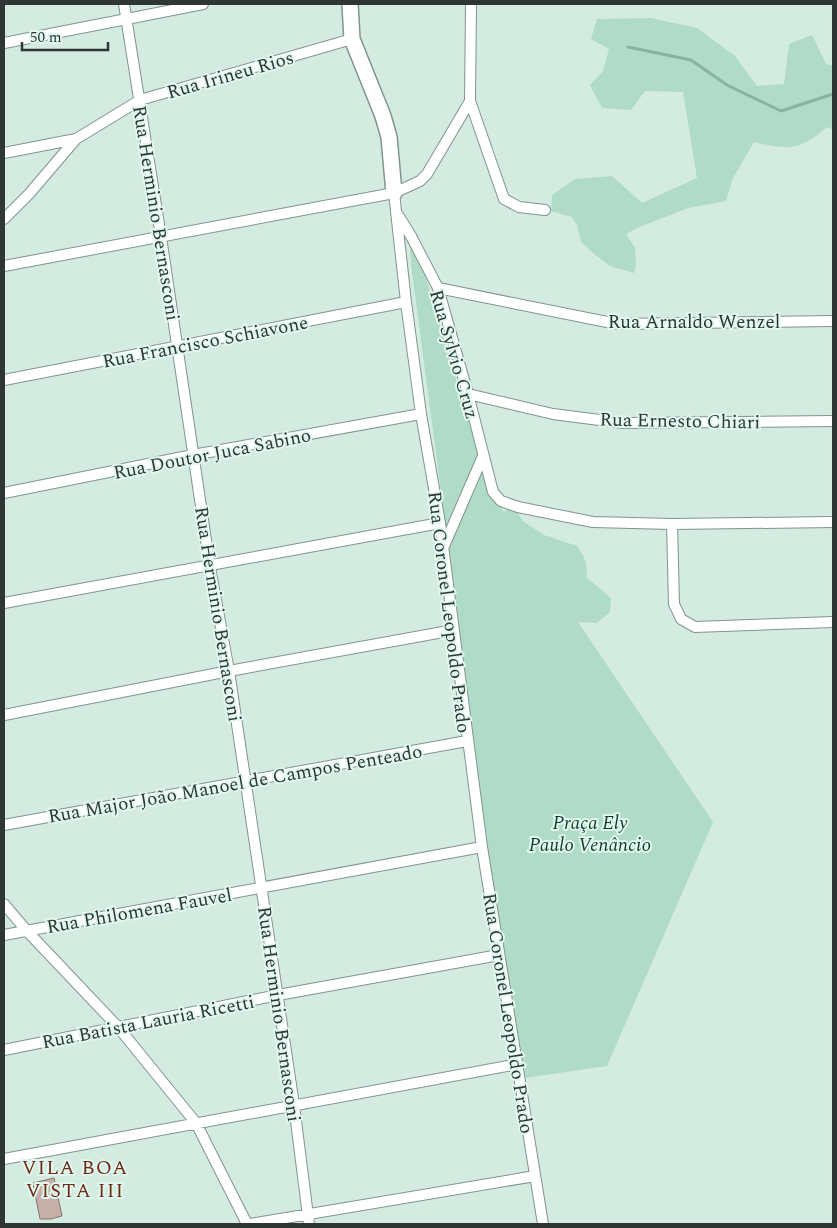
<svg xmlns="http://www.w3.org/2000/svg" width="837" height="1228" viewBox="0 0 837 1228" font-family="Spectral,serif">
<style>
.green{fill:#afdbc8}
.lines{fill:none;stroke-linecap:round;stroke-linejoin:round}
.stream{stroke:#85b5a2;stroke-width:3}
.building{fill:#c6b0a9;stroke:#86726b}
.street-casing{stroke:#80958c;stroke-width:12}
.secondary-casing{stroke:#80958c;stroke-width:18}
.street{stroke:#fff;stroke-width:10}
.secondary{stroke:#fff;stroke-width:15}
.labels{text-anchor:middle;stroke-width:4;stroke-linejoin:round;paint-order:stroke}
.street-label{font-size:19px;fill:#2e3733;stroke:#e1f8ee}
.park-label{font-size:19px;font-style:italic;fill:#113b2d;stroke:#e1f8ee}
.neighbourhood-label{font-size:20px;letter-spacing:1px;fill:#6e2b16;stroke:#e1f8ee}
</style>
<rect width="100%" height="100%" fill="#d4ebe1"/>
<path class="green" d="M651,18l46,10 38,28 22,30 27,-2 5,-40 23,-9 14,29 7,2v64l-6,-3c-27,24 -39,23 -73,15l-21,36 -7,23 -38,7 -51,20 -11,6 9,14 1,17 -2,8 -24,-7 -17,-13 -12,-11 -4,-17 -5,-8 -21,-6 1,-16 23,-16 37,-3 30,27 55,-25 -14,-86 -38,-1 -14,19 -29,-2 -12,-23 13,-14 6,-22 -18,-10 6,-20z
M415,249l5,10 9,29 60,201 15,23 4,-4 8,3 8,11 20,13 33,11 7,11 3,12 -1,8 25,21 -1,14 -13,11 -19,-1 135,200 -106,244 -83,12 -40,-225 -27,-222 -3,-41 -42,-318 -2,-22z"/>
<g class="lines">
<path class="stream" d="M628,47l63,13 36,25 54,26 52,-17"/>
</g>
<path class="building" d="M54,1178l8,38 -11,3h-11l-7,-36z"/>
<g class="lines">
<g class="street-casing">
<path id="street" d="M124,4l37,233 49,330 19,104 65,434 15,119
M471,4l-1,97 34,98 15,8 26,3
M4,43l199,-39
M4,153l72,-14
M394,193l12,109 15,112 19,109 42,324 61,377
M398,215l13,21 27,52 30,106 25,98 8,9 17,6 75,15 79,2 161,-2
M4,219l25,-25 47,-55 64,-39 212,-61
M4,266l390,-73 26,-12 7,-7 43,-73
M438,288l179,36 216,-3
M4,380l402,-78
M468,394l85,20 70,9 210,-2
M4,493l189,-38 228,-41
M672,524l2,80 7,15 14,8 138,-5
M444,546l39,-90
M4,603l436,-80
M4,715l225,-44 225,-41
M4,825l463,-84
M4,904l22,26 92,97 78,96 51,101
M4,935l478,-88
M4,1050l274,-55 221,-40
M4,1159l514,-95
M250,1224l285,-48"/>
</g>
<g class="secondary-casing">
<path id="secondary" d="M350,4l2,35 31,77 6,21 5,56"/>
</g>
<use href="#street" class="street"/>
<use href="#secondary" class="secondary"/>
</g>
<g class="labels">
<g class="street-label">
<text transform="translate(230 74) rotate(-16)" y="7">Rua Irineu Rios</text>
<text transform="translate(157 213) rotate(81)" y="7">Rua Herminio Bernasconi</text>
<text x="694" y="328">Rua Arnaldo Wenzel</text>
<text transform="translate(205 341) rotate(-11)" y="7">Rua Francisco Schiavone</text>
<text transform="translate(455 354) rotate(74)" y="7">Rua Sylvio Cruz</text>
<text transform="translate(680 420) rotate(1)" y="7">Rua Ernesto Chiari</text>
<text transform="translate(212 453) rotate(-11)" y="7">Rua Doutor Juca Sabino</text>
<text transform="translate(450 612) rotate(83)" y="7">Rua Coronel Leopoldo Prado</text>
<text transform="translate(219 614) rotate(81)" y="7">Rua Herminio Bernasconi</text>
<text transform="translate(235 783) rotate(-10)" y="7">Rua Major João Manoel de Campos Penteado</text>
<text transform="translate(139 910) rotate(-10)" y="7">Rua Philomena Fauvel</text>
<text transform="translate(509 1013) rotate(81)" y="7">Rua Coronel Leopoldo Prado</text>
<text transform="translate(280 1014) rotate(82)" y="7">Rua Herminio Bernasconi</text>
<text transform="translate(148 1021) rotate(-11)" y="7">Rua Batista Lauria Ricetti</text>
</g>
<g class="park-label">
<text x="590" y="829">Praça Ely<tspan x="590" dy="22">Paulo Venâncio</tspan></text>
</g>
<g class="neighbourhood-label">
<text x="75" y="1174">VILA BOA<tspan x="75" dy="23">VISTA III</tspan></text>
</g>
</g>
<rect width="837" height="1228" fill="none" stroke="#2e3733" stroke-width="10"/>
<path d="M22 42v8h86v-8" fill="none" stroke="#2e3733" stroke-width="2.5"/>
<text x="30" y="42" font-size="15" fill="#2e3733" stroke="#e1f8ee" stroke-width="4" paint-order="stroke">50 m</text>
</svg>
